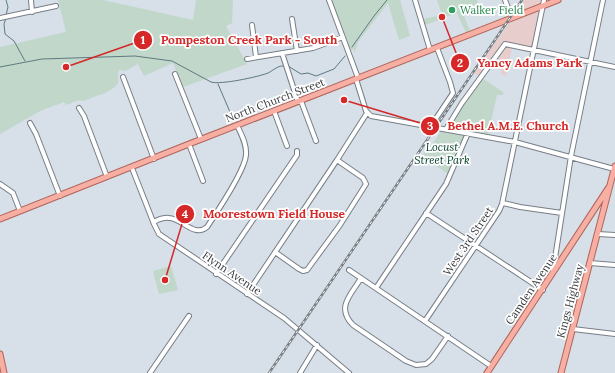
<svg xmlns="http://www.w3.org/2000/svg" width="615" height="373" viewBox="0 0 615 373" font-family="Lora,serif">
<style>
.commercial{fill:#e8cdcd}
.green{fill:#c0d7ca}
.lines{fill:none;stroke-linecap:round;stroke-linejoin:round}
.stream{stroke:#5f7a81;stroke-width:1}
.minor-casing{stroke:#777e86;stroke-width:6}
.major-casing{stroke:#b06359;stroke-width:7}
.minor{stroke:#fff;stroke-width:4}
.major{stroke:#f7afa4;stroke-width:5}
.rail-casing{stroke:#787d82;stroke-width:2.5}
.rail{stroke:#fff;stroke-width:1;stroke-dasharray:3;stroke-linecap:butt}
.leisure-dot{fill:#2e9e5b;stroke:#fff;stroke-width:1.5}
.labels{text-anchor:middle;stroke-width:3.5;stroke-linejoin:round;paint-order:stroke}
.leisure-label{font-size:11px;fill:#27864d;stroke:#fff;text-anchor:start}
.street-label{font-size:11px;fill:#36393c;stroke:#fff}
.park-label{font-size:11px;font-style:italic;fill:#05422a;stroke:#fff}
.leader{fill:none;stroke:#d62828;stroke-width:1.5}
.callout-dot{fill:#d62828;stroke:#fff;stroke-width:1.5}
.mark-label{font-size:12px;text-anchor:middle;font-weight:bold;fill:#fff}
.callout-label{font-size:12px;text-anchor:middle;font-weight:bold;fill:#d62828;stroke:#fff;stroke-width:3.5;stroke-linejoin:round;paint-order:stroke}
</style>
<rect width="100%" height="100%" fill="#d7dfe8"/>
<path class="commercial" d="M524,0h18l-1,4 -27,10z
M538,11l-6,36 -19,-4 -7,33 -4,-1 -4,-19 -16,22 -8,-5 35,-50z"/>
<path class="green" d="M58,0h45l90,20 3,-20h37l-1,23 -6,3 21,38 -64,23 -10,-24 -29,13 -6,-12 -13,7 -6,-1c-2,5 0,9 -1,13 -3,8 -27,15 -35,18l-4,-1 -13,5 -2,-3 -24,9 -40,23v-87l66,-15z
M332,0h68l10,36 -11,4 -11,-37 -30,39 -3,10 -2,-3 -2,1z
M437,0h40l1,4 -16,7 8,20 -4,2 -9,-20 -32,12 -2,-6 19,-4z
M482,78l21,14v3h-6l-9,39 -39,-8z
M441,131l24,5 -17,38 -26,-18 6,-9 2,1z
M171,266l7,24 -19,4 -6,-23z"/>
<g class="lines">
<path class="stream" d="M6,15l2,-8 -2,-7
M6,18l-2,6 1,10 9,7 11,20
M352,47l22,-31 13,-16
M288,66l13,8 7,-1 8,3 18,-7 11,-13
M0,67l42,-8 93,-3 37,5 39,21c9,3 47,-5 57,-9 6,-3 10,-8 17,-7
M218,84l12,28"/>
<g class="minor-casing">
<path id="minor" d="M31,0l1,12
M329,0l29,78
M415,0l15,50
M505,0l7,18
M0,18l56,-12
M292,19l5,32
M252,25l4,32
M282,53l16,49
M247,59l66,-11 30,-11
M175,74l26,65
M123,77l31,82
M356,79l10,32 5,5 144,26 99,27
M301,101l15,40
M79,108l5,8 23,61
M274,111l13,35
M30,123l6,11 24,62
M431,126l22,-33 -3,-11 -13,-34
M446,129l16,-26 43,-59 110,23
M189,144l14,37
M132,168l22,56 5,10 125,84 65,55
M0,184l13,9 7,18
M503,203l17,4 42,6
M426,213l117,77
M153,222c5,-2 10,-5 16,-4 13,0 25,20 38,9 10,-15 38,-56 39,-72 1,-11 -5,-21 -9,-30
M598,234l17,1
M275,252l24,17 4,2 4,-1 33,-45 26,-41 -3,-6 -26,-18
M590,263l25,2
M349,270l142,96
M553,271l18,-115 32,-156
M216,274l81,-119v-4
M361,278c-9,16 -26,29 -8,47l53,36 10,4 10,-1 6,-5 16,-23
M376,288l70,-104 22,-51
M247,294l90,-134 30,-47
M425,321l74,-110 3,-7 42,-204
M573,329l42,5
M150,373l39,-57
M300,373l17,-28"/>
</g>
<g class="major-casing">
<path id="major" d="M0,219l189,-75 369,-144
M0,354l4,19
M487,373l122,-186
M561,373l54,-207"/>
</g>
<use href="#minor" class="minor"/>
<use href="#major" class="major"/>
<g class="rail-casing">
<path id="rail" d="M269,373l253,-373"/>
</g>
<use href="#rail" class="rail"/>
</g>
<circle class="leisure-dot" cx="452" cy="10" r="4"/>
<g class="labels">
<g class="leisure-label">
<text x="460" y="14">Walker Field</text>
</g>
<g class="street-label">
<text transform="translate(275 100) rotate(-21)" y="4">North Church Street</text>
<text transform="translate(468 241) rotate(-56)" y="4">West 3rd Street</text>
<text transform="translate(232 273) rotate(34)" y="4">Flynn Avenue</text>
<text transform="translate(531 289) rotate(-56)" y="4">Camden Avenue</text>
<text transform="translate(570 301) rotate(-75)" y="4">Kings Highway</text>
</g>
<g class="park-label">
<text x="442" y="151">Locust<tspan x="442" dy="13">Street Park</tspan></text>
</g>
</g>
<path class="leader" d="M66 67L143 40M442 17L460 63M344 100L430 126M165 280L185 214"/>
<g class="callout-dot">
<circle cx="66" cy="67" r="4"/>
<circle cx="442" cy="17" r="4"/>
<circle cx="344" cy="100" r="4"/>
<circle cx="165" cy="280" r="4"/>
<circle cx="143" cy="40" r="10"/>
<circle cx="460" cy="63" r="10"/>
<circle cx="430" cy="126" r="10"/>
<circle cx="185" cy="214" r="10"/>
</g>
<g class="mark-label">
<text x="143" y="44">1</text>
<text x="460" y="67">2</text>
<text x="430" y="130">3</text>
<text x="185" y="218">4</text>
</g>
<g class="callout-label">
<text x="249" y="44">Pompeston Creek Park - South</text>
<text x="530" y="67">Yancy Adams Park</text>
<text x="508" y="130">Bethel A.M.E. Church</text>
<text x="274" y="218">Moorestown Field House</text>
</g>
</svg>
